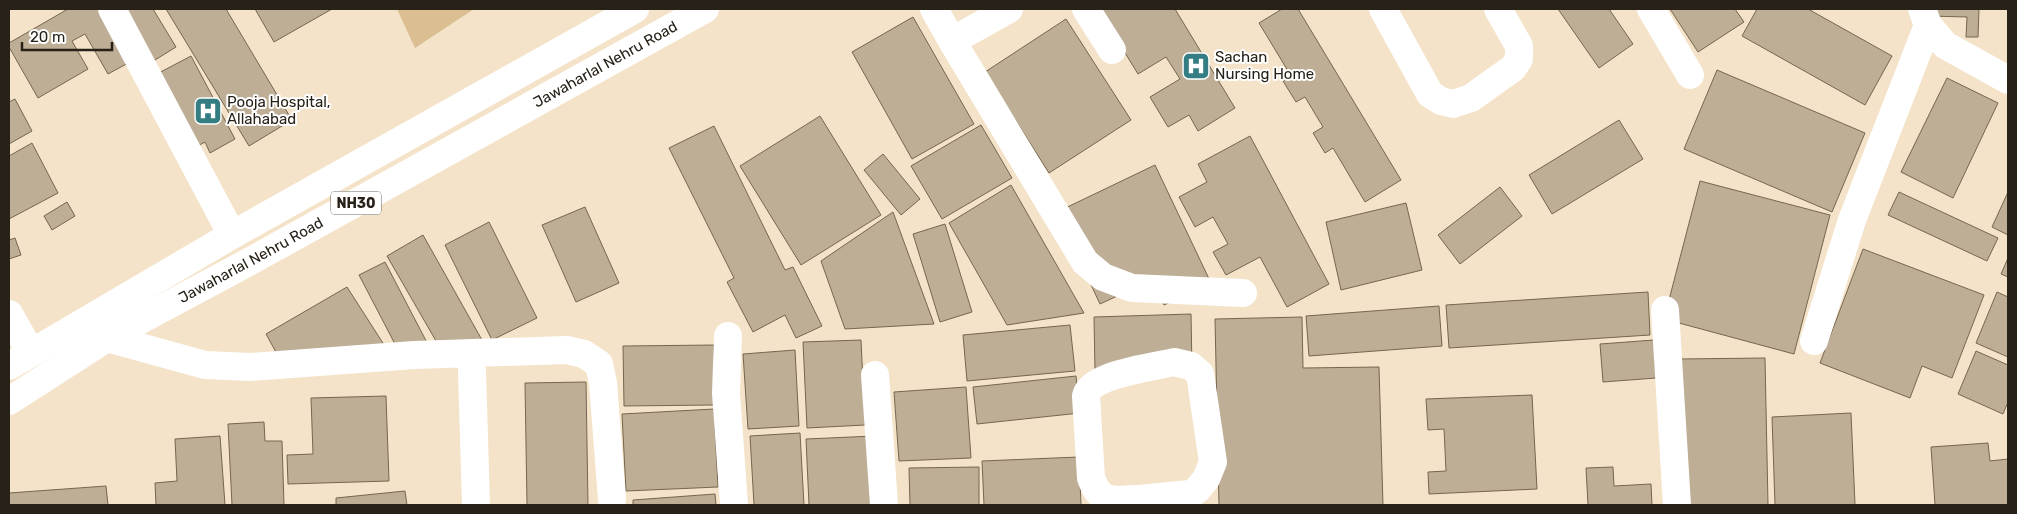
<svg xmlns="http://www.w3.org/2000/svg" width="2017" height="514" viewBox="0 0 2017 514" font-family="Rubik,sans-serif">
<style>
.green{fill:#dbbf92}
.building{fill:#beae95;stroke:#75664f}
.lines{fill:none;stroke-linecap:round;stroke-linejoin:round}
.street{stroke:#fff;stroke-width:28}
.highway{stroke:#fff;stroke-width:28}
.labels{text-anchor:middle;stroke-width:4;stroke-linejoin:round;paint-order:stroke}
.shield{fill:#fff;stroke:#68645d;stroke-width:1}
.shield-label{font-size:14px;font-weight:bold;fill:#272117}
.poi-label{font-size:15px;fill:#272117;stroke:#fff;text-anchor:start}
.street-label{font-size:15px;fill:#272117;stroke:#fff}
</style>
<rect width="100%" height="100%" fill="#f4e3c8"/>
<path class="green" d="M397,9h77l-59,39z"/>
<path class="building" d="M68,9h32l30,53 -22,12 -23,-40 -13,7 16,28 -50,29 -29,-51v-4z
M112,9h41l23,38 -29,18z
M166,9h60l66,111 -43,26z
M255,9h77l-58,33z
M1098,9h77l60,99 -37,23 -9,-16 -21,12 -18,-30 30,-18 -14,-22 -28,17z
M1282,9h16l103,171 -36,22 -32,-54 -8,5 -12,-20 10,-6 -18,-30 -9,5 -13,-21 8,-5 -32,-53z
M1558,9h51l24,35 -34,24z
M1670,9h65l9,13 -46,30z
M1757,9h51l84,47 -27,49 -123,-69z
M1929,9h50l-1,28h-12l1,-20 -39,-1z
M913,17l61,107 -62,35 -60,-107z
M1066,19l65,101 -82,53 -64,-101z
M191,56l44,83 -25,14 -5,-11 -13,7 -39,-73z
M1717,70l148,63 -33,79 -148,-63z
M1947,78l51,25 -45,95 -52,-26z
M15,99l17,32 -23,13v-42z
M820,116l61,99 -80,50 -61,-99z
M1619,120l24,39 -91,55 -23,-39z
M981,125l31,53 -70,41 -31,-53z
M714,126l71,144 8,-3 29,59 -26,12 -11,-23 -32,17 -26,-50 7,-4 -65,-130z
M1250,136l79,148 -42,23 -27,-50 -34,18 -13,-23 15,-8 -15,-27 -18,10 -16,-30 28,-15 -9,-18z
M32,143l26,50 -49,26v-63z
M883,154l37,45 -19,16 -37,-45z
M1155,165l56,118 -47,22 -12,-25 -52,24 -43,-92z
M1700,181l130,34 -36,139 -130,-35z
M1011,185l73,128 -77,12 -58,-102z
M1500,187l22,29 -62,48 -22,-29z
M1899,192l99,46 -11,23 -99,-46z
M2008,192v43l-16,-8z
M67,202l8,14 -23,14 -8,-14z
M1406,203l16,67 -81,20 -15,-68z
M585,207l34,76 -43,19 -34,-77z
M893,212l41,112 -89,5 -24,-68z
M489,222l48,96 -45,22 -47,-95z
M945,224l27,88 -32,10 -27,-88z
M423,235l59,105 -35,20 -60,-104z
M15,238l6,17 -12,4v-19z
M1863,249l121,46 -32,83 -30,-12 -12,32 -90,-35z
M2008,258v19l-7,-3z
M385,262l49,94 -26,13 -49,-94z
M347,287l50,78 -109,9 -22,-40z
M1648,292l2,43 -201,13 -3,-43z
M1997,292l11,5v60l-32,-14z
M1439,306l3,40 -133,10 -3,-40z
M1191,314l1,56 -97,2 -1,-55z
M1302,317l1,51 76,-1 4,138h-164l-4,-186z
M1070,325l5,46 -108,10 -4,-46z
M861,340l4,85 -58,3 -4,-86z
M1654,340l2,38 -53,4 -3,-38z
M714,345l1,60 -91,1 -1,-60z
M795,350l4,76 -51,3 -5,-75z
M1976,351l32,14v37l-5,12 -45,-20z
M1765,358l3,147h-88l-2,-146z
M1076,376l4,37 -103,11 -4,-37z
M586,382l2,123h-61l-2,-122z
M966,387l5,71 -72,3 -5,-69z
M1532,395l5,94 -108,5 -1,-22 18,-1 -2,-42 -16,1 -2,-31z
M386,396l3,85 -101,3 -1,-29 26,-1 -2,-56z
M714,409l4,78 -92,4 -4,-77z
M1851,413l4,92h-80l-3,-88z
M264,422l1,19h17l2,64h-52l-4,-81z
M800,433l4,72h-50l-4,-69z
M220,436l5,69h-69l-1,-22 22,-2 -2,-42z
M874,436l4,69h-69l-3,-66z
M1988,443l2,18 18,-2v46h-73l-4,-58z
M1079,457l2,48h-97l-2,-44z
M979,467v38h-69l-1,-37z
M1613,467l1,19 37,-2 1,21h-64l-2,-37z
M106,486l2,19h-99v-12z
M405,491l2,14h-71v-7z
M715,494l1,11h-83v-5z"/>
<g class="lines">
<path class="street" d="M112,9l120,226
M934,9l18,32 133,221 18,15 29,11 111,5
M1086,9l26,41
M1383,9l47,85 11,7 12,3 18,-6 42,-30 6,-9v-13l-21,-37
M1651,9l39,66
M1928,25l17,20 63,35
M952,41l57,-32
M1665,310l12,195
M9,314l22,39
M728,336l-2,57 8,112
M107,338l98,27 45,2 164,-12 153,-5 17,4 15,10 4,19 9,116
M1814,341l38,-121 76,-195 -6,-16
M1174,362l17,4 9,8 13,88 -7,17 -9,11 -7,4c-19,1 -72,10 -86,3 -7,-4 -10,-11 -13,-19l-5,-82c5,-22 68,-29 88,-34z
M472,371l4,134
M875,375l9,130"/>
<g class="highway">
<path d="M9,366l223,-131 403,-226"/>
<path id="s1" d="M9,401l98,-63 149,-80 449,-249"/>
</g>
</g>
<defs>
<g id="hospital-square" transform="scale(1.4375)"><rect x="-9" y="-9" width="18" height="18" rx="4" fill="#347d82" stroke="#fff"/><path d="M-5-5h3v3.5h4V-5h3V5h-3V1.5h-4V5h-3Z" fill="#fff"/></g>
</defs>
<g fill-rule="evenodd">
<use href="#hospital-square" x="1196" y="66"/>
<use href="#hospital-square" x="208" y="111"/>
</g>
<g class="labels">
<rect class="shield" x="331" y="191.5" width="50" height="23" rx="4"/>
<g class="shield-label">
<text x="356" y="208">NH30</text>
</g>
<g class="poi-label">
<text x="1215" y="62">Sachan<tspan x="1215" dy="17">Nursing Home</tspan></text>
<text x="227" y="107">Pooja Hospital,<tspan x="227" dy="17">Allahabad</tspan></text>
</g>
<g class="street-label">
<text dy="5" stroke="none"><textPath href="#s1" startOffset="685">Jawaharlal Nehru Road</textPath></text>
<text dy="5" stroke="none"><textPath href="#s1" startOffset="280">Jawaharlal Nehru Road</textPath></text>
</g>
</g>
<rect width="2017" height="514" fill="none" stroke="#272117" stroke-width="20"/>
<path d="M22 42v8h90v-8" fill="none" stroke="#272117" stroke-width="2.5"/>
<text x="30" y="42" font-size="15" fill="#272117" stroke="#ffffff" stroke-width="4" paint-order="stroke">20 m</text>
</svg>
